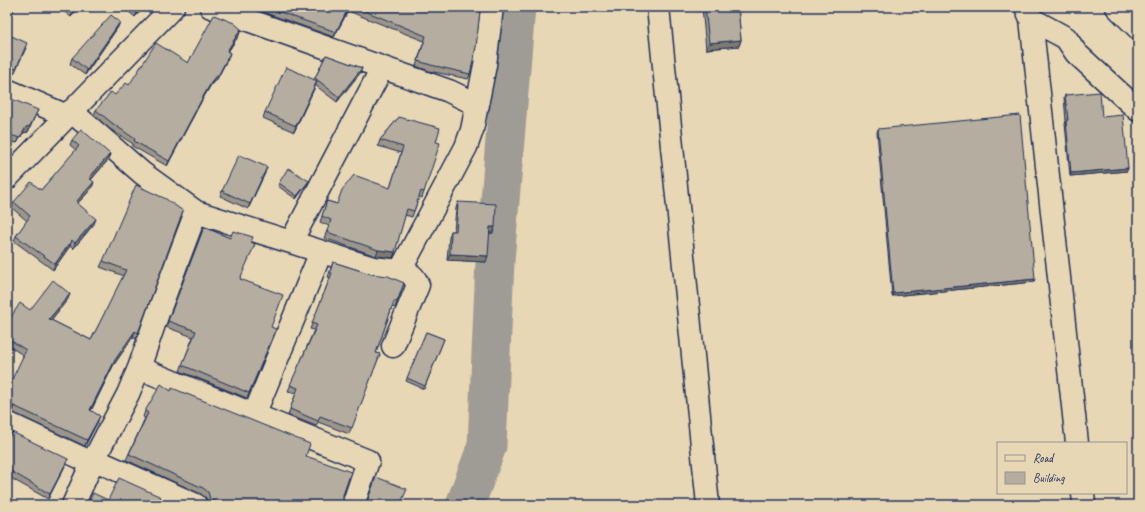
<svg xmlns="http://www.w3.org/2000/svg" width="1145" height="512" viewBox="0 0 1145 512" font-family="Caveat,sans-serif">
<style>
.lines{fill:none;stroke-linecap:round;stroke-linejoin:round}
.river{stroke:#9f9c95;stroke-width:39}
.street-casing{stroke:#1b2f5e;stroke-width:25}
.secondary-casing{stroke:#1b2f5e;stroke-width:25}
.highway-casing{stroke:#1b2f5e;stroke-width:25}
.street{stroke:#e8d7b4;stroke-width:22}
.secondary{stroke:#e8d7b4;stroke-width:22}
.highway{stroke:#e8d7b4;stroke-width:22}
.wall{fill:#9c9589;stroke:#1b2f5e}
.shaded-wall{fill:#7f796f;stroke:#1b2f5e}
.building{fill:#b5ad9f;stroke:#1b2f5e}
</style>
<rect width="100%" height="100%" fill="#e8d7b4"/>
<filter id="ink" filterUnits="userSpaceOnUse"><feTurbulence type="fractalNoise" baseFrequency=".025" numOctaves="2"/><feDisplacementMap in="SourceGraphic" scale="8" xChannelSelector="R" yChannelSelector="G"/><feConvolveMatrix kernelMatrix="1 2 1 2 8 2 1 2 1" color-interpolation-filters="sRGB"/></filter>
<g filter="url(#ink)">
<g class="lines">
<path class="river" d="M465,505l22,-59 8,-185 21,-254"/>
<g class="street-casing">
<path id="street" d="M211,7l238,84 29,14
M658,7l50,498
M1026,7l5,12 46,424
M1031,19l35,19 10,15 62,57
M7,90l60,26
M71,111l71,62 54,39 177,56 27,3
M291,242l91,-174
M393,346l25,-61c-4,-10 -8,-12 -18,-14l66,-124 6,-17 13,-65 7,-58
M139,368l229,93 -15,44
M254,415l67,-163
M7,423l85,40 -19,42
M93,459l103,46
M92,463l36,-69 11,-26 19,-55 38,-101
M1083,493l1,12"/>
</g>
<g class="secondary-casing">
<path id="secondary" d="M7,178l166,-171"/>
</g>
<g class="highway-casing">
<path id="highway" d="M1117,7l21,21"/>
</g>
<use href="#street" class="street"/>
<use href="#secondary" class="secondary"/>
<use href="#highway" class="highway"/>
</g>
<path class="wall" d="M58,7h21l-8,10z
M123,7h21l-9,10z
M255,7h218v3l-3,64 -2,5 -39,-8 -13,-5 8,-25 -76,-30 -14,26 -71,-25z
M702,7h36l3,33 -2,6 -33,3z
M118,27l-33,48 -15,-11 2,-6z
M241,29l-2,6 -11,17 2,1 -2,5 -12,23 -4,2 -10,17 -35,66 -35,-20 1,-2 -23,-15 -16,-14 2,-5 19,-15 14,-10 59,-22z
M7,34l19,14 -12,26 -7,-3z
M326,55l36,13 -2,5 -23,29 -22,-17 -21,47 -31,-14 2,-6 49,-32z
M1065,95l37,22 26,51 -1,3 -57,5 -5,-52 1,-3 -2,-23z
M7,97l28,19 -7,16 -5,1 -6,10 -10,-2z
M399,117l25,75 -2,6 -3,-1 -7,20 -7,-2 -12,43 -17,-2 -52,-18 5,-12 -9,-4 7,-21 10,3 53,-16 11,-35 -23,-7 2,-6z
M878,129l157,150 -1,3 -142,14 -15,-164z
M72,140l38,14 -2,6 -17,20 1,8 -14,15 16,21 -21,25 -3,-3 -17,24 -39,-29 2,-5 11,-15 -15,-13 2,-6 27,-12 35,-40 -6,-5z
M265,173l-17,36 -28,-13 2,-5z
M309,181l-2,3 -11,15 -18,-13 1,-3z
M458,202l35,31h-4l-3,29 -39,-2 2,-23 2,-6h3l2,-23z
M183,211l-47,128 -3,-2 -20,29 -22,45 7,10 -13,25 -73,-34 11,-57 -16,-10v-22l23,-13 38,-11 -17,21 40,20 33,-64 -24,-9 3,-6z
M204,227l26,11 21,4 -11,37 31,48 3,7 -27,64 -67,-27 13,-34 -27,-10z
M333,262l38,12 33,9 -9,25 -3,-1 -16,46 4,1 -31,80 -31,-12 -2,4 -28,-11 8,-22 -8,-2 26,-61 -4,-1 20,-51 -2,-1z
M426,332l18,7 -20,50 -18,-8z
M171,391l135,65 37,39v7l2,3h-137l-2,-7 -5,-4 -75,-34 19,-42 -2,-1 2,-6z
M7,441l59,23 -18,35 -41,-23z"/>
<path class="shaded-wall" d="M15,7l-8,16v-2z
M76,7h3l-8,10 2,-6z
M141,7h3l-9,10 2,-5z
M349,7l-1,4 -14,26 2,-5z
M120,22l-2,5 -33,48 2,-5z
M241,29l-2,6 -14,21 2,-5z
M741,40l-2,6 -33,3 3,-6z
M230,53l-2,5 -12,23 -4,2 -10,17 -35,66 2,-5 35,-66z
M362,68l-2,5 -23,29 2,-5z
M317,81l-2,6 -21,45 2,-6z
M38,110l-3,6 -7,16 -5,1 -6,10 3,-5 6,-11z
M110,154l-2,6 -21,24 2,-6z
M267,167l-2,6 -17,36 2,-5z
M1128,168l-1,3 -57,5 1,-3z
M309,181l-2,3 -11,15 1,-3z
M94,182l-2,6 -18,19 2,-5z
M96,219l-2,5 -21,25 2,-6z
M490,227h5l-2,6h-5z
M72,240l-2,6 -17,24 2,-6z
M378,250l17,2 -2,6 -17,-2z
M450,254l38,2 -2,6 -39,-2z
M1035,279l-1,3 -142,14 1,-3z
M70,294l-2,5 -21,26 2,-6z
M135,331l-2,6 -20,29 -25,50 2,-6 25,-50z
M7,405l7,1 -2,6 -5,-1z
M100,416l-2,5 -13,25 2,-6z
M68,459l-2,5 -18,35 2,-5z"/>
<path class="building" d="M7,7h8l-8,14z
M68,7h8l-3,4z
M131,7h10l-4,5z
M266,7h83l-13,25z
M355,7h118v3l7,1 -4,36 -6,27 -39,-9 -13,-4 8,-25z
M705,7h33l3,33 -32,3z
M111,15l9,7 -33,48 -15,-12z
M214,15l20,8 7,6 -14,22 3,2 -12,23 -4,2 -10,17 -35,66 -35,-20 1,-2 -23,-16 -16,-13 15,-18 4,3 11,-12 3,2 27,-42 32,20z
M7,34l20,9 -11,26 -9,-3z
M326,55l36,13 -23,29 -24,-19z
M286,67l31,14 -21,45 -31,-14z
M1100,92l2,25 21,-2 5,53 -57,5 -5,-52 2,-1 -3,-25z
M7,97l31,13 -8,16 -4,1 -6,11 -13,-4z
M1020,115l15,164 -142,14 -15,-164z
M399,117l41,11 -4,14 4,1 -16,49 -3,-1 -7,20 -7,-2 -12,43 -17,-2 -51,-18 4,-12 -9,-4 5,-15 10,3 5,-14 12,-15 36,13 13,-41 -23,-7z
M81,129l29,25 -21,24 5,4 -18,20 20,17 -21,24 -3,-3 -17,24 -39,-28 14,-20 -16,-14 17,-20 10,8 38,-44 -7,-6z
M239,155l28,12 -17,37 -28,-13z
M288,168l21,13 -12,15 -18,-13z
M136,185l30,14 17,12 -45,122 -3,-2 -20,29 -25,50 10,6 -13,24 -73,-34 -7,-1v-15l19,-40 -19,-12v-15l13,-20 10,7 23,-30 17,14 -21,25 42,21 35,-70 -23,-9z
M458,202l38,2 -1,23h-5l-2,29 -38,-2 1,-23h5z
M204,227l26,11 3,-7 20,6 -2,5 4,2 -15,35 43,16 -12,32 5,2 -27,64 -67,-28 14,-34 -28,-10z
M333,262l38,12 17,2 16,7 -7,19 -3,-1 -18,52 4,1 -28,74 -32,-12 -2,5 -28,-12 8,-21 -8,-3 27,-60 -5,-2 20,-50 -2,-1z
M426,332l18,7 -19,47 -18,-8z
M161,384l10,7 1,-3 138,56 -4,12 45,16 -8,23v7l2,3h-7l-2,-1v1h-115l-11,-6 -2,-7 -5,-4 -74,-34 19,-41 -3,-2z
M12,432l56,27 -18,35 -43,-25v-28z
M376,477l31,12 -7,16h-34z
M119,478l42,19 -3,8h-71l6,-12 15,7z
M7,497l10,8h-10z"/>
</g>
<rect width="1145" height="512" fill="none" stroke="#e8d7b4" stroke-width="24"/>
<rect x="12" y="12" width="1121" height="488" fill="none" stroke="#1b2f5e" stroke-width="1.5" filter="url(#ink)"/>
<rect x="997" y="442" width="130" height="52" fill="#e8d7b4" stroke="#969492"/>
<rect x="1005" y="455" width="20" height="6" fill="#e8d7b4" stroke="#969492"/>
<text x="1033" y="462" font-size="12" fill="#1b2f5e">Road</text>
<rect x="1005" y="472" width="20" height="12" fill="#b5ad9f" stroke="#969492"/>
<text x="1033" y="482" font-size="12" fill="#1b2f5e">Building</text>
</svg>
